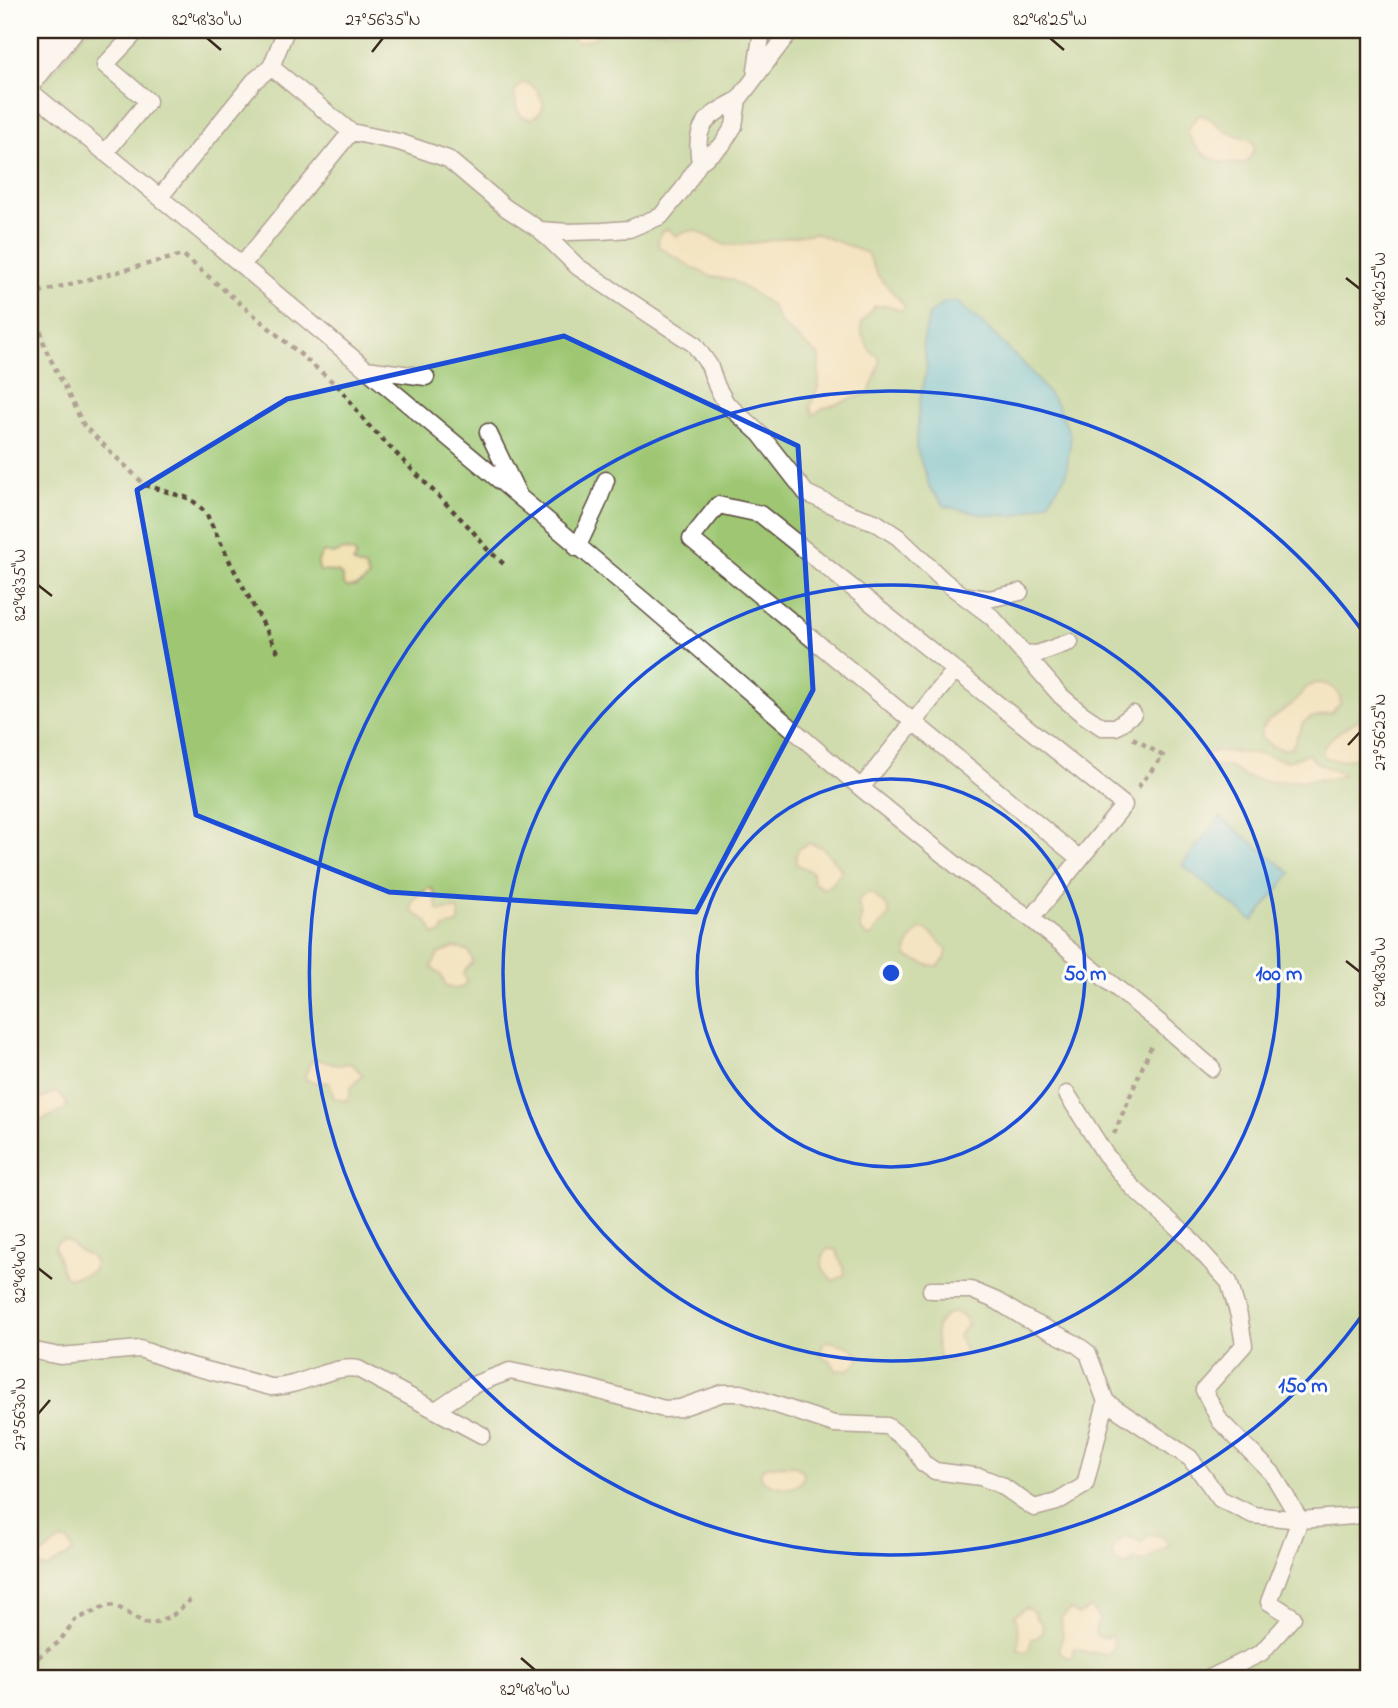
<svg xmlns="http://www.w3.org/2000/svg" width="1398" height="1708" viewBox="0 0 1398 1708" font-family="'Indie Flower',sans-serif">
<style>
.green{fill:#9fc773;stroke:#6d7848;stroke-width:2}
.sand{fill:#eeda9e;stroke:#94825e;stroke-width:2}
.water{fill:#4db8c9;stroke:#447174;stroke-width:2}
.lines{fill:none;stroke-linecap:round;stroke-linejoin:round}
.service-casing{stroke:#58473b;stroke-width:19}
.minor-casing{stroke:#58473b;stroke-width:33}
.path{stroke:#58473b;stroke-width:4.5;stroke-dasharray:5 5;stroke-linecap:butt}
.service{stroke:#fff;stroke-width:16}
.minor{stroke:#fff;stroke-width:30}
.marked{fill:none;stroke:#1d4ed8;stroke-width:5;stroke-linejoin:round}
.ticks{fill:none;stroke:#3b2a1e;stroke-width:2.5}
.ring{fill:none;stroke:#1d4ed8;stroke-width:3.5}
.centre{fill:#1d4ed8;stroke:#fdfcf7;stroke-width:3.5}
.ring-label{font-size:21px;text-anchor:middle;font-weight:bold;fill:#1d4ed8;stroke:#fdfcf7;stroke-width:6;stroke-linejoin:round;paint-order:stroke}
.neatline{fill:none;stroke:#3b2a1e;stroke-width:2.5}
.ticks-label{font-size:18px;text-anchor:middle;fill:#3b2a1e}
</style>
<rect width="100%" height="100%" fill="#fdfcf7"/>
<filter id="ink" filterUnits="userSpaceOnUse"><feTurbulence type="fractalNoise" baseFrequency=".0143" numOctaves="2"/><feDisplacementMap in="SourceGraphic" scale="14" xChannelSelector="R" yChannelSelector="G"/><feConvolveMatrix kernelMatrix="1 2 1 2 8 2 1 2 1" color-interpolation-filters="sRGB"/></filter>
<filter id="wash" filterUnits="userSpaceOnUse"><feTurbulence type="fractalNoise" baseFrequency=".00686" numOctaves="4" result="noise"/><feDisplacementMap in="SourceGraphic" scale="28" xChannelSelector="R" yChannelSelector="G"/><feGaussianBlur stdDeviation="1.57" result="paint"/><feColorMatrix in="noise" values="0 0 0 0 0 0 0 0 0 0 0 0 0 0 0 0 0 1.4 0 .05"/><feComposite in="paint" operator="in"/></filter>
<g filter="url(#wash)">
<rect width="100%" height="100%" fill="#f9edde"/>
<path class="green" d="M86,30h1282v1648h-1338v-1045c5,-53 16,-109 0,-162v-372z"/>
<path class="sand" d="M564,30h39l-10,9 -15,3 -12,-7z
M521,83c14,-1 19,11 23,22l-4,8 -8,6 -10,-2 -5,-8 -3,-16z
M1199,115c14,1 17,11 28,17 15,8 41,3 19,31 -26,3 -47,-5 -58,-30l3,-10z
M668,229l9,7 7,-4 11,-2 30,15h16l74,-12 52,20 11,23 27,30 -4,5 -12,-5h-14l-14,17 1,12 9,17 7,4 2,7 -11,30 -47,16 -9,6 -3,-8 9,-22v-29l-38,-32 -9,-17 -8,-7 -32,-20 -20,-3 -17,-8 -36,-22 -1,-7 3,-8z
M344,550l11,3 1,5 -3,4 3,3 9,2 4,10c-6,7 -13,11 -23,10l-3,-4v-6l-5,-5 -18,-1c-4,-8 -2,-13 4,-19l9,2z
M1316,683c13,0 23,5 25,20l-10,10 -21,5 -7,5 -11,25c-14,3 -20,-1 -31,-10v-8l7,-9 23,-16 16,-18z
M1368,713v38c-13,9 -33,13 -46,4 0,-18 32,-31 46,-42z
M1217,751l45,3 26,7 20,-7 8,8 28,13 -13,4 -63,3 -22,-5 -17,-10 -24,-2 -1,-11z
M810,843l13,5 19,22 -10,14 -8,5 -11,-7 -1,-10 -16,-8v-9l3,-7z
M429,888l5,2 3,18 3,3 14,-2 5,2v12l-15,5 -2,5 -8,2 -7,-14 -15,-9c-2,-14 7,-18 17,-24z
M870,892l17,14 3,9 -15,16 -2,4 -5,2c-15,-13 -4,-11 -7,-24 -1,-3 -2,-7 -3,-11l3,-5z
M921,929c11,1 18,13 26,21l-2,9 -7,7c-8,1 -24,-6 -32,-10 -1,-7 8,-23 15,-27z
M454,947l15,4 4,11 -8,8 -2,5 4,5 -4,7 -9,2 -8,-3 -5,-11 -10,-8 7,-13z
M316,1059l21,6 14,-2 12,12 -13,13v7l-4,6 -12,-3 -4,-14 -3,-2 -7,1 -14,-3 -1,-5 6,-14z
M30,1087l9,13 16,-8 5,2 7,10 -2,5 -26,13 -6,1 -3,-3z
M63,1239c8,2 8,5 14,10 8,6 14,4 18,15l-2,7c-39,17 -27,0 -39,-24l3,-5z
M827,1249l10,1c1,9 7,16 8,25l-12,6c-11,-11 -15,-18 -6,-32z
M953,1312l11,4 4,8 -10,12 7,15 -3,6 -8,5 -14,-4c-6,-19 -8,-39 13,-46z
M830,1341l22,7 8,9c-4,11 -13,14 -24,13l-6,-10 -7,-2 -3,-6 4,-9z
M793,1465l11,6c0,25 -31,17 -44,7l1,-7 5,-5z
M1155,1535l6,1 9,8c-5,6 -9,6 -15,10 -9,6 -7,10 -20,6 -12,9 -22,7 -23,-10l10,-12 9,-1 10,6 6,-7z
M61,1540l7,1 5,11 -26,16 -7,-1 -3,-8 2,-3z
M1026,1607l8,5c2,12 14,7 6,24l-8,3 -3,10 -4,3 -7,-2 1,-13 -4,-22z
M1091,1607l8,12 -4,12 2,5 5,2 9,-2c5,8 2,13 -4,19l-20,-3 -12,-4 -3,9h-6l-8,-7 5,-14 -2,-18 9,-9 8,6z"/>
<path class="water" d="M956,301l29,25 43,42 30,38 13,31 -5,38 -18,27 -33,14 -35,-2 -35,-8 -15,-18 -14,-41 4,-47 7,-33 -4,-24 6,-28 14,-12z
M1220,817l71,56 -38,48 -71,-56z"/>
</g>
<g filter="url(#ink)">
<g class="lines">
<g class="service-casing">
<path id="service" d="M271,67l80,65 48,10 49,17 58,49 34,22 28,2 34,-1 27,-2 32,-13 22,-27 17,-27 22,-17 12,-19 4,-26 53,-70
M755,77l7,-47
M30,91l172,141 442,369 217,187 100,81 70,50 129,104 52,45
M105,153l43,-52 -43,-36 33,-35
M700,162c-7,-37 7,-46 38,-62
M160,197l94,-116 17,-14 15,-37
M540,230l38,37 116,77 15,21 8,22 9,16 34,31 46,59 45,21 24,8 23,15 46,44 48,36 69,79 20,17 21,14h14l17,-13
M242,265l109,-133
M366,369l60,8
M488,432l30,62
M577,548l21,-45 8,-23
M967,596l22,3 31,-7
M1023,653l14,1 33,-12
M861,788l94,-118
M1031,919l93,-114 -364,-291 -42,-9 -27,34 389,320
M1067,1094l38,60 27,33 55,49 42,46 10,34 5,29 -40,45 16,31 52,52 28,47 54,-4 14,-4
M30,1350l30,6 80,-7 36,13 95,25c31,0 61,-23 87,-18l124,66
M1106,1402l84,56 30,41 33,16 47,5 -31,82 24,15 -32,36 -51,25
M436,1410l37,-25 37,-14 76,16 78,22 16,-1 43,-15h18l93,31 53,2 24,18 12,19 12,8 46,6 20,8 33,23 23,-6 28,-17 21,-83 -18,-49 -12,-9 -53,-27 -26,-16 -26,-11h-40"/>
</g>
<g class="minor-casing">
<path id="minor" d="M30,31l1,-1
M30,76l37,-46"/>
</g>
<path class="path" d="M278,652l-47,-88 -25,-51 -15,-14 -46,-14 -61,-59 -39,-78 -13,-54 151,-39 157,133 28,37 103,104 16,20 20,18
M1133,738l30,18 -28,35
M1114,1134l39,-92
M30,1663l29,-21 16,-22 31,-14 9,-1 29,18 8,1 21,-9 17,-15"/>
<use href="#service" class="service"/>
<use href="#minor" class="minor"/>
</g>
</g>
<path d="M0 0H1398V1708H0ZM564,336l234,110 15,244 -117,222 -307,-20 -193,-77 -59,-325 150,-91z" fill="#f9edde" fill-opacity=".55" fill-rule="evenodd"/>
<path class="marked" d="M564,336l234,110 15,244 -117,222 -307,-20 -193,-77 -59,-325 150,-91z"/>
<path class="ticks" d="M207,38l14,12M1050,38l14,12M372,52l11,-14M1346,278l14,11M38,585l14,11M1348,745l12,-13M1346,961l14,11M38,1268l14,11M38,1414l12,-14M521,1658l14,12"/>
<g class="ring">
<circle cx="891" cy="973" r="194"/>
<circle cx="891" cy="973" r="388"/>
<path d="M1368 1307A582 582 0 1 1 1368 639"/>
</g>
<circle cx="891" cy="973" r="10" class="centre"/>
<g class="ring-label">
<text x="1085" y="980">50 m</text>
<text x="1279" y="980">100 m</text>
<text x="1303" y="1392">150 m</text>
</g>
<rect width="1398" height="1708" fill="none" stroke="#fdfcf7" stroke-width="77"/>
<rect x="38" y="38" width="1322" height="1632" class="neatline"/>
<g class="ticks-label">
<text x="207" y="25">82°48'30"W</text>
<text x="383" y="25">27°56'35"N</text>
<text x="1050" y="25">82°48'25"W</text>
<text transform="translate(1379 289) rotate(-90)" y="6">82°48'25"W</text>
<text transform="translate(19 585) rotate(-90)" y="6">82°48'35"W</text>
<text transform="translate(1379 732) rotate(-90)" y="6">27°56'25"N</text>
<text transform="translate(1379 972) rotate(-90)" y="6">82°48'30"W</text>
<text transform="translate(19 1268) rotate(-90)" y="6">82°48'40"W</text>
<text transform="translate(19 1414) rotate(-90)" y="6">27°56'30"N</text>
<text x="535" y="1695">82°48'40"W</text>
</g>
</svg>
